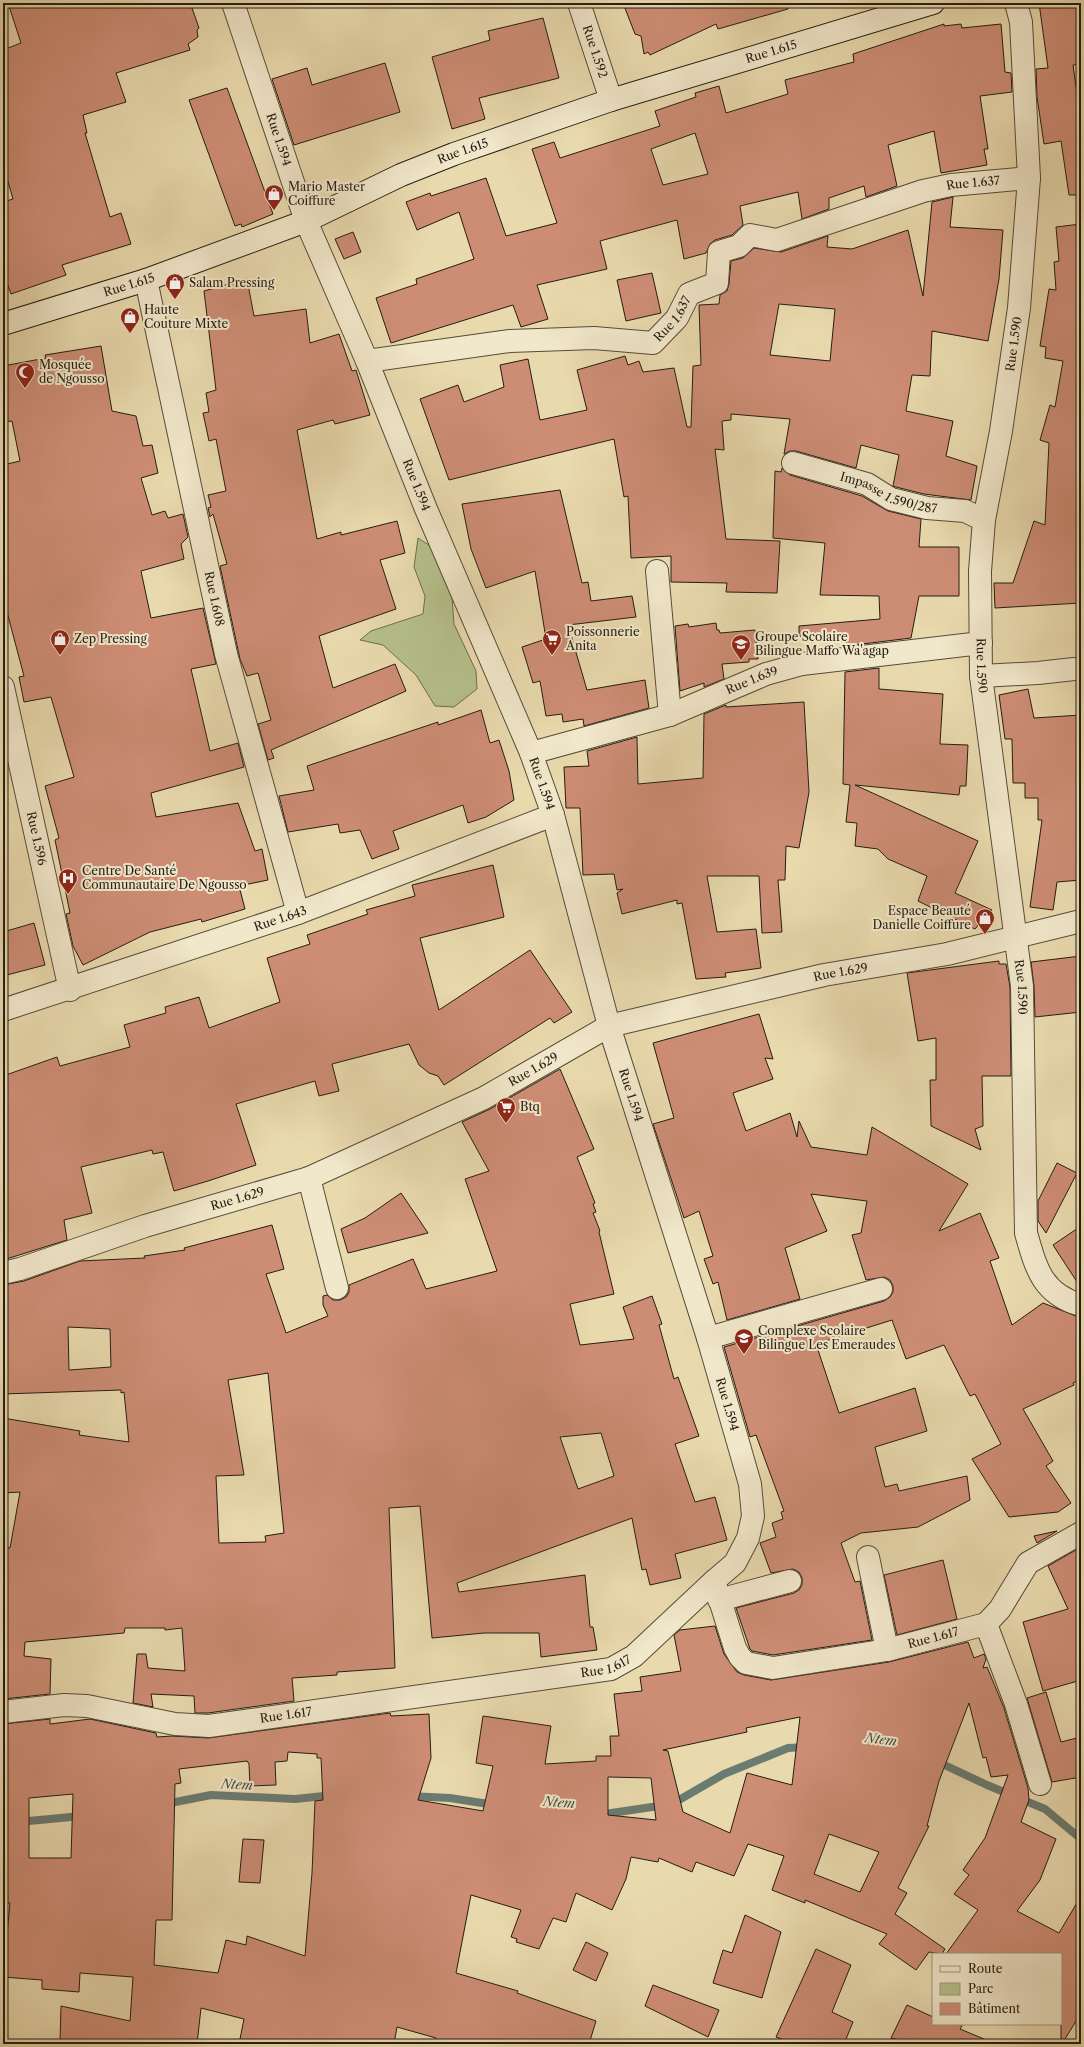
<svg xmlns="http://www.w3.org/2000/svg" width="1084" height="2047" viewBox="0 0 1084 2047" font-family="'Libre Caslon Text',serif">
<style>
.green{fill:#b5c08b;stroke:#6d6e4e}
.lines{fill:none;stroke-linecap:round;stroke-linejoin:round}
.stream{stroke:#6a7b71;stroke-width:8}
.building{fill:#cd8d75;stroke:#251c12;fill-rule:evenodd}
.street-casing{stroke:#564c39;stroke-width:24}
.secondary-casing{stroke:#251c12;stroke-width:24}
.street{stroke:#f1e7ca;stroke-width:22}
.secondary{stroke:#f1e7ca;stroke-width:22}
.labels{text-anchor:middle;stroke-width:4;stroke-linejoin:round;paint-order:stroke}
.street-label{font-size:12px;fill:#251c12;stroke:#f1e7ca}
.poi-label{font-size:12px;fill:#251c12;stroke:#f1e7ca;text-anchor:start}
.water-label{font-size:13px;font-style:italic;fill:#484b41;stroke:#f1e7ca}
</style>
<rect width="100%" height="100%" fill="#e9daae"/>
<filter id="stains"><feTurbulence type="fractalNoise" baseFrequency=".005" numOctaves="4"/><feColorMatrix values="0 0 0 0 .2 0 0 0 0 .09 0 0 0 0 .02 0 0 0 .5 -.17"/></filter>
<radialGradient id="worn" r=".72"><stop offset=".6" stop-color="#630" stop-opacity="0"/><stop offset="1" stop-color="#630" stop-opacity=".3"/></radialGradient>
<path class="green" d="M418,538l20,13 12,21 4,52 22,47 1,18 -23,18 -19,-1 -19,-31 -33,-30 -23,-5 11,-9 52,-17 2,-18 -11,-29z"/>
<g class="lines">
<path class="stream" d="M936,1761l51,24 58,24 36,30
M409,1796l41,2 45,7
M165,1804l46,-9 84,4 39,-4
M598,1815l74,-11 52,-30 64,-26 18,-1
M3,1822h15l64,-6"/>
</g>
<path class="building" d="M8,3h171l13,5 7,20 -2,2 1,7 -10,7 2,6 -74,23 10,29 -43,13 4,18h-2l25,84 11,-4 10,31 -69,21 4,10 -55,19 -8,-22v-70l10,-3 -10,-35v-114l18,-7z
M623,3h165v6l-70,20 -2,-5 -66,31 -2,-3 -4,2 -3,-18 -6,-2z
M1039,3h42v61l-8,1 8,59v71h-12l-8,-54 -17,3 -7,-47 -1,-28 12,-1z
M543,18l16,60 -80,20 6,21 -33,10 -20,-72 58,-17 -2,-9z
M944,24v2l17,-2 1,4 39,-4 4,48 6,1 1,19 -32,4 8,53h-4l3,16 -46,8 -7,-42 -46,14 9,41 -31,11 -2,-11 -35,12v11l-27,10 -4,-27 -58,14 3,19 -11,10 -17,5 -5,4 -4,9 -22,6 -7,-39 -77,21 7,28 -70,16 11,34 -27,8 -8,-22 -122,38 -15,-45 41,-14 -1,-5 58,-20 -15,-47 -42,18 -11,-28 24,-9 1,3 55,-18 20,58 51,-13 -25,-74 22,-7 6,16 100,-32 -5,-15 41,-14 -1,-4 24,-7 7,27 62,-19 -3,-14 69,-18 -1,-8zM695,133l13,41 -45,11 -12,-36z
M385,63l15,49 -106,33 -22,-66 35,-11 5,17z
M227,88l46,126 -31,13 -1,-3 -6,2 -46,-126z
M953,197l-3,30 53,3 -4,49 -11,62 -56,-10 -2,45 -18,-1 -6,36 47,10 -7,35 31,10 -6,34 -47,-6 -28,-7 -3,-1 6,-31 -38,-10 -5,23 -60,-17h-6l-6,3 6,-35 -59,-5v6l-9,1 2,29 -9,-1 11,90 54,2 -3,52 -51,-1 1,-9 -56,-1v-26l-40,2 -3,-62 -4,1 -10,-58 -165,41 -29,-81 38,-14 6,17 40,-15 -4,-22 28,-6 12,61 47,-10 -10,-40 48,-14 3,9 11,-4 4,11 31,-4 13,59h4l2,-61 8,-1 -2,-60 20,-1 1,-9 7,-4 2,-7 2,-23 12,-3 11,-10 27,4 47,-16 -1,11 25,2 56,-19 15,66 9,-94zM779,304l56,5 -5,52 -60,-6z
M1081,224v379l-86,5 -1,-25h19l21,-62 11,4 4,-82 -9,-3 10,-35 5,2 8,-46 -18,-3 1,-11 -6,-1 9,-57 7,1 -2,-28 5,-1 -3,-34z
M353,232l8,20 -17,7 -9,-20z
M652,273l9,40 -35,8 -9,-41z
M247,279l7,37 52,-7 4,34 29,-9 13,37 4,-1 14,45 -35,9 -2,-4 -36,10 20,109 24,-7v3l56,-14 8,32 -25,7 16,49 -77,27 14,52 62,-24 11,27 -135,59 3,8 -6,2 -10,-36 13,-4 -13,-47 -11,3 -7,-17 -20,-93 7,-2 -14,-50 -3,3 -2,-9 3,-1 -3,-12 18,-4 -10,-52 -7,2 -6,-28 6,-1 -3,-19 10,-3 -12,-99z
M101,346l11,65 24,5 7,30 9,-1 6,28 -17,5 11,37 13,-4 3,7 15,-4 5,23 -7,7 3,15 -43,12 10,47 52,-10 13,56 -25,5 19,82 28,-8 6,24 -93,26 5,24 82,-14 17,48 7,-2 6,31 -29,6 6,23 -43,13 -1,-3 -51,13 -67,33 -10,-19 -7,-32 4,-1 -15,-73 4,-2 -14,-52 29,-9 -23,-80 -27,5 -5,-25 5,-1 -21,-79v-132l17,-4 -8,-40 -9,1v-56l43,-8 -1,-3z
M782,468l8,7 72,21 26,15 33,8 -2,28h40v49h-40l-8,42 -65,8v-5l-47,-5v-10l81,-7 -1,-23 -59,-1 5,-52 -52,-5 2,-67 6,1z
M560,490l22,93 6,-1 3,19 41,-5 4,21 -68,8 19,65 58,-10 4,28 -65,18 -1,-7 -20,3 -1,-8 -16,2 -6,-35 -7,2 -11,-36 24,-8 -11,-68 -49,17 -15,-39 -9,-45z
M716,623l1,7h2l1,3 35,-3 3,29h-9v3l-27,2 2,15 -20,8v-4l-24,8 -5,-65 13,-2 1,3z
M879,668v21l64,5 -3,50 28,1 -2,41h-6l-1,9 -104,-10 123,56 -23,52 37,17 -17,19 -57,-28 9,-25 -39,-17 -10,-10 -23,-3 2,-23 -11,-1 4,-37 -7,-1 2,-112z
M1028,689l6,29 47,-3v165l-24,2 -4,28 -23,-3 12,-87h-4v-22h-13v-15h-12l-1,-44h-7l-6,-44z
M804,702l5,90 -10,56 -13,-2 -1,34h-7l4,52 -20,1 -3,-57h-52l10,56 39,-3 5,39 -36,5 1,4 -30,2 -14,-76 -5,1v-4l-55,14 -5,-21 6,-4 -6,1 -3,-16 -31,1 -3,-67h-14l-2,-41 25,-1 -2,-15 50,-14 1,47 65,-6 1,-64 22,-9v2z
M481,710l9,33 9,-3 10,31 5,29 -28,17 -18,6 -5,-18 -70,26 6,18 -27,10 -12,-29 -20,3 -2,-9 -50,8 -9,-36 35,-6 -7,-24 131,-44v3z
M493,865l11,52 -84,21 19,72 91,-60 42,62 -18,11 -4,-5 -106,67 -6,-9 -9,-3 -10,-8 -10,-21 -77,20 7,27 -20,5 -4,-15 -79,23 20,61 -48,16 -34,10 -11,-39 -10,2 -1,-4 -71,17 11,46 -28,7 3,20 -64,20v-184l54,-19 3,9 70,-19 -6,-22 42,-12 -1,-6 34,-10 10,31 71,-26 -13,-44 43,-14 -3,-9 61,-21 -2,-4 49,-14 -3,-11z
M34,923l11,42 -42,11v-44z
M1081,956v56l-46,5 -1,-31 -3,-24z
M999,961v3h7l4,23 1,89h-29l1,50 -8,3 6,21 -50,-24 -1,-46h6v-42l-18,3 -11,-68z
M759,1014l14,45 -8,-1 8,21 -40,14 13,38 44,-18 7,24 2,-16 12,26 56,8 5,-28 96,57 -29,47 41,-18 19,45 -9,3 22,64 31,-22 38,15v61l-8,4 1,2 -51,24 30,52 -7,5 25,37 -13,9 -49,5 -37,-58 29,-15 -26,-50 -5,2 -26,-51 -38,14 -14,-39 -76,24 23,69 76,-25 12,43 -52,16 10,40 12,-3 2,7 68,-15 3,24 -52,27 -57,6 -20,10 14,39 5,-1 12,59 -99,15 -21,-4 -2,-2 -14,-41 58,-15 5,-3 3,-5v-7l-3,-6 -6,-3 -22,4 -11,-30 16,-6 -4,-14 11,-4 -2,-7 3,-1 -28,-76 -6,2 -26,-90 160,-46 6,-4 3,-5v-6l-3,-6 -6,-3 -18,3 -14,-45 9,-2 6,-32 -56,-7 16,37 -42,17 15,51 -73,21 -9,-38 -5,2 -9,-25 9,-3 -14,-45 -15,7 -31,-94 21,-6 -21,-75z
M560,1069l34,80 -17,8 18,46 -2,1 3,8 -3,1 7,18 -1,1 15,62 -44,10 10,41 54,-6 -11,-32 29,-11 10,28 -3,1 15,54 4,-2 21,59 -24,8 20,58 20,-5 12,43 -52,14 6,24 -31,7 -4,-16 -4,1 -10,-52 -175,65 2,9 126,-17 5,52h3l4,23 -56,7 -2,-24h-55l-52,5 -12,-132 -31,2 6,160 -58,4v3l-45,3 2,23 -86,12h-13l-1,-17 -43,-2 2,13 -20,-4 4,-49h9l2,14 37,3 -3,-43 -17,2v-2h-40l-1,5 -99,9 -1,14 27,3 -1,35 -47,5v-152l7,1 10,-56 -17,1v-75l77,13 -1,4 50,7 -5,-50 -3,1v-3l-118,4v-109l21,-4 56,-20 65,-3 -1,-2 41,-6 -1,-2 88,-23 12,44 -18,5 20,59 42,-17 -5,-11v-9l4,-1 6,5h7l6,-3 3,-5v-7l64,-26 13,30 71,-18 -32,-92 24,-8 -27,-49 28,-13zM68,1327l42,2 1,38 -42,3zM268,1373l16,160 -19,3 1,6 -47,1 -3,-67 28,-1 -16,-95zM601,1433l13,43 -36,13 -18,-52z
M1057,1163l20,10 -31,60 -8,-12v-20z
M401,1193l27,40 -80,20 -7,-24 24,-11z
M1081,1226v62l-28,-43z
M1057,1531l-20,12 -3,-7z
M1081,1547v133l-38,11 -20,-69 45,-13 -20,-43z
M943,1560l14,59 -60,16 -13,-60z
M715,1626l9,28 13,18 7,3 27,5 118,-18 79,-20 6,16 10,-4 2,5 -3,9 4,-1 17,41 24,80 1,12 -8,22 35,17 -16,41 -23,31 42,22 22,-37v117l-19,31h-1v-90h-115l32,-44 -24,-16 15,-19 -6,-5 22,-32 23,-63 -17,2 -5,-20 -3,1 -14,-55 -30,78 -12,45h2l-31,62 9,5 -12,21 50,35 -3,5 -13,-2 -13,18 -37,-26 8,-10 -82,-34v3l-33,-13 12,-34 -36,-12 -14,32 -38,-14 -4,10 -33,-14 -1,4 -27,-5 -5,22 -14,31 -36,-17 -10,29 -13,-4 -14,31 -23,-7 1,-3 -6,-2 10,-27 -50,-15 -15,78 62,18 -1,2 79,28 -7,23h-154l1,-6 -39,-11 -3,17h-155l5,-25 -43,-11 -4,36h-137l1,-38 69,15 3,-44 -53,-4 -1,19 -37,-3v-9l-39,-3 7,-74h-7v-179l47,-5v5l40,-5 66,14 1,4 15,-1 36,2 182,-25 1,3 38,-2 2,44 -13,42 65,11 10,-45 -17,-3 7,-47 68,10 -6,38 51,-3v-5h15l-1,-20h9l-5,-42 28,-3 -2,-14 41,-6 -7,-36 6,-5zM800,1717l-8,68 -45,-12 -17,60 -47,-21 -15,-61 -5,-1 84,-18 -1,-4zM288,1752l29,2v4h4l2,42 -8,1 -3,72 -7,83 -58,-20 -1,9 -20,-5 -8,33 -64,-8 2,-45h16l3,-136 6,-1 -2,-14 68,-8 2,3 1,22 26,-1 -1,-23 12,-1zM608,1777l43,1 5,42 -48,-5zM73,1794l-2,64h-42v-60zM829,1834l50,18 -19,40 -46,-18z
M1046,1692l15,50 20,-5v40l-29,5 -25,-84z
M243,1839l21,1 -4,43 -21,-1z
M745,1915l36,17 -19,66 -49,-15 10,-33 9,3z
M586,1942l22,11 -12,28 -23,-11z
M816,1949l35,16 -19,47 21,10 -9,22h-50l-18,-7z
M653,1985l66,25 -11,27 -63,-31z
M907,2005l26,12v7h30l-3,5 36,15h-102l2,-5 -5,-1z"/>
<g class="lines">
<g class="street-casing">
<g id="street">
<path id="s1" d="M233,3l73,218 61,140 59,148 105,244 22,62 56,211 99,312 42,146 3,32 -5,22 -13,25 -21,18"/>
<path id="s2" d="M579,3l32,97"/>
<path id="s3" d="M1016,3l5,19 8,156 -10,130 -18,123 -17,89 -4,51 1,105 41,310 4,247c10,35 16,61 55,72"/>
<path id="s4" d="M146,280l80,374 72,259"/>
<path id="s5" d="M367,361l143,-20 84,-3 59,5 24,-25 12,-24 28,-11 2,-31 20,-6 11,-11 27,5 146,-49 28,-6 78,-7"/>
<path id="s6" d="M793,463l74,21 24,15 36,9 38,3 19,9"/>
<path d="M657,571l13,144"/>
<path d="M981,676l57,-3 36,-4"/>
<path id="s7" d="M3,687l67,303"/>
<path id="s8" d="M531,753l139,-38 96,-41 36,-10 179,-21"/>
<path id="s9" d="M3,1010l295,-97 255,-98"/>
<path d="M309,1178l28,110"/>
<path id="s10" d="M3,1273l17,-4 125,-43 164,-48 175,-80 125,-72 215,-51 123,-21 134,-33"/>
<path d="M708,1338l173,-49"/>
<path d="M868,1557l19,93"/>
<path d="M719,1600l71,-19"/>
<path d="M986,1624l30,80 24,80"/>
<path id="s11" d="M3,1712l61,-7 23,1 88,18 34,2 402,-57 23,-13 80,-75 21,67 5,9 6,6 27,5 114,-18 99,-26 14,-15 28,-46 53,-30"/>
</g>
</g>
<g class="secondary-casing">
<g id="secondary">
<path id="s12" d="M3,324l143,-44 160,-59 95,-46 53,-21 157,-54 322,-97"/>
</g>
</g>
<use href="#street" class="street"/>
<use href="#secondary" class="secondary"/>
</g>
<defs>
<g id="shop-pin" transform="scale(1)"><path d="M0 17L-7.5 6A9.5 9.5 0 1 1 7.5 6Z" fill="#8f2418" stroke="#f1e7ca"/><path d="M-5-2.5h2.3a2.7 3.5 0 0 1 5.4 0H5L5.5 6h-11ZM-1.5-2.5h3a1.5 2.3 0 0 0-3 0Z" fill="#fff"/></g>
<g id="mosque-pin" transform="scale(1)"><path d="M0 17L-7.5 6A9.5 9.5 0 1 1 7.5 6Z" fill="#8f2418" stroke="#f1e7ca"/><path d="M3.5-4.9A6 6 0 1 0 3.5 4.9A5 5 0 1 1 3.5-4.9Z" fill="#fff"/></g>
<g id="supermarket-pin" transform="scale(1)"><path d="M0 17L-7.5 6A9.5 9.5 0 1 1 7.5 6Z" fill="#8f2418" stroke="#f1e7ca"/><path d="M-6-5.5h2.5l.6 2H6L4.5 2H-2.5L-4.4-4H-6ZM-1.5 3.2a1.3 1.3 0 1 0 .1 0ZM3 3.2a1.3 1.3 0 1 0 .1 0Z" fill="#fff"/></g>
<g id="school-pin" transform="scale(1)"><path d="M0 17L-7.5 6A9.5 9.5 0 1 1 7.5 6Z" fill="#8f2418" stroke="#f1e7ca"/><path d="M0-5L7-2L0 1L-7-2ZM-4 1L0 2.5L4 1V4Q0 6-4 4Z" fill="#fff"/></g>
<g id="hospital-pin" transform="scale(1)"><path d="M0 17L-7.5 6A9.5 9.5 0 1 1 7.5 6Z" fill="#8f2418" stroke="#f1e7ca"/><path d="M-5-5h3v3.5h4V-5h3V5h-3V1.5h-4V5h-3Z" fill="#fff"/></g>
</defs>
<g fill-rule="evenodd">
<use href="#shop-pin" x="274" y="194"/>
<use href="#shop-pin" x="175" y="283"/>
<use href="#shop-pin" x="130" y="317"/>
<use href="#mosque-pin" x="25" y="372"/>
<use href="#shop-pin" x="60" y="639"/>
<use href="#supermarket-pin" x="552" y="639"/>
<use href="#school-pin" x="741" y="644"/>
<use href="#hospital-pin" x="68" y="878"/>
<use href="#shop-pin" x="985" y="918"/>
<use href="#supermarket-pin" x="506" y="1107"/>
<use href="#school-pin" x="744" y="1338"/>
</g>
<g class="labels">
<g class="street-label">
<text dy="4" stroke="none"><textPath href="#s2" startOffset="51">Rue 1.592</textPath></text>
<text dy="4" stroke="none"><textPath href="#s12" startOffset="816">Rue 1.615</textPath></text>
<text dy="4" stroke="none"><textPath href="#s1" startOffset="144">Rue 1.594</textPath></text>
<text dy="4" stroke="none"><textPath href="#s12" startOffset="492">Rue 1.615</textPath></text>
<text dy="4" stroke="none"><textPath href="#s5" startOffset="679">Rue 1.637</textPath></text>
<text dy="4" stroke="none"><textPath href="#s12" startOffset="132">Rue 1.615</textPath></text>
<text dy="4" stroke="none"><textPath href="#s5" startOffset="319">Rue 1.637</textPath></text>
<text transform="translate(1014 344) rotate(-82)" y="4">Rue 1.590</text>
<text dy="4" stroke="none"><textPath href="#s1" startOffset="516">Rue 1.594</textPath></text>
<text dy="4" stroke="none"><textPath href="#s6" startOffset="101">Impasse 1.590/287</textPath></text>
<text dy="4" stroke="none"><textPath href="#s4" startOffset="326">Rue 1.608</textPath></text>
<text dy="4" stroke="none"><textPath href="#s3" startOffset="667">Rue 1.590</textPath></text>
<text dy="4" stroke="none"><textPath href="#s8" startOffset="233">Rue 1.639</textPath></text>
<text dy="4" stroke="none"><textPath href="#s1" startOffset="840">Rue 1.594</textPath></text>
<text dy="4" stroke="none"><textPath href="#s7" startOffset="155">Rue 1.596</textPath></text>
<text dy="4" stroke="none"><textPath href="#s9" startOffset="292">Rue 1.643</textPath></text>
<text dy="4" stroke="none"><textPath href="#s10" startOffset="895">Rue 1.629</textPath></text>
<text dy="4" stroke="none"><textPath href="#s3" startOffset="991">Rue 1.590</textPath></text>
<text dy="4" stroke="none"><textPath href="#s10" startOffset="570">Rue 1.629</textPath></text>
<text dy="4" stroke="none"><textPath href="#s1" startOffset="1164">Rue 1.594</textPath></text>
<text dy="4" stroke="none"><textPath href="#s10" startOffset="246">Rue 1.629</textPath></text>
<text dy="4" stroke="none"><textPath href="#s1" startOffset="1488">Rue 1.594</textPath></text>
<text dy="4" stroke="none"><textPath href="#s11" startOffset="1030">Rue 1.617</textPath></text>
<text dy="4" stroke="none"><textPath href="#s11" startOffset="610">Rue 1.617</textPath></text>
<text dy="4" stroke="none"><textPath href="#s11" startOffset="286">Rue 1.617</textPath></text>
</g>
<g class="poi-label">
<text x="288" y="191">Mario Master<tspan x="288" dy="14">Coiffure</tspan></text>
<text x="189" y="287">Salam Pressing</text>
<text x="144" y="314">Haute<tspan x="144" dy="14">Couture Mixte</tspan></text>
<text x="39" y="369">Mosquée<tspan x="39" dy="14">de Ngousso</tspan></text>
<text x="566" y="636">Poissonnerie<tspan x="566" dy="14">Anita</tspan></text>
<text x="755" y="641">Groupe Scolaire<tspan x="755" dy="14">Bilingue Maffo Wa'agap</tspan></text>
<text x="74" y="643">Zep Pressing</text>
<text x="82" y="875">Centre De Santé<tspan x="82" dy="14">Communautaire De Ngousso</tspan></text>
<text x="971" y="915" text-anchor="end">Espace Beauté<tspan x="971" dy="14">Danielle Coiffure</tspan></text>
<text x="520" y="1111">Btq</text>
<text x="758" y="1335">Complexe Scolaire<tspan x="758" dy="14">Bilingue Les Emeraudes</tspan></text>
</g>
<g class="water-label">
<text transform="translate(881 1739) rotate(7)" y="5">Ntem</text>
<text transform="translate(237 1784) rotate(3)" y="5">Ntem</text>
<text transform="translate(559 1802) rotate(4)" y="5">Ntem</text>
</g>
</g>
<rect width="1084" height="2047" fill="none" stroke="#e9daae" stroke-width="16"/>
<rect x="4" y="4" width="1076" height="2039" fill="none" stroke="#251c12" stroke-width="2"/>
<rect x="8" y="8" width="1068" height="2031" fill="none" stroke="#251c12"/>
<rect x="932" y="1953" width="130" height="72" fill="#f1e7ca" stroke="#9f9680"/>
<rect x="940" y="1966" width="20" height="6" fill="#f1e7ca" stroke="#9f9680"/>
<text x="968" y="1973" font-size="12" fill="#251c12">Route</text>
<rect x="940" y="1983" width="20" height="12" fill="#b5c08b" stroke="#9f9680"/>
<text x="968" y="1993" font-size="12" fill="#251c12">Parc</text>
<rect x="940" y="2003" width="20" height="12" fill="#cd8d75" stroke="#9f9680"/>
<text x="968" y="2013" font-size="12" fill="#251c12">Bâtiment</text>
<rect width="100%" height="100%" filter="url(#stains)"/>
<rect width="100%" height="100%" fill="url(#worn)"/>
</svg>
